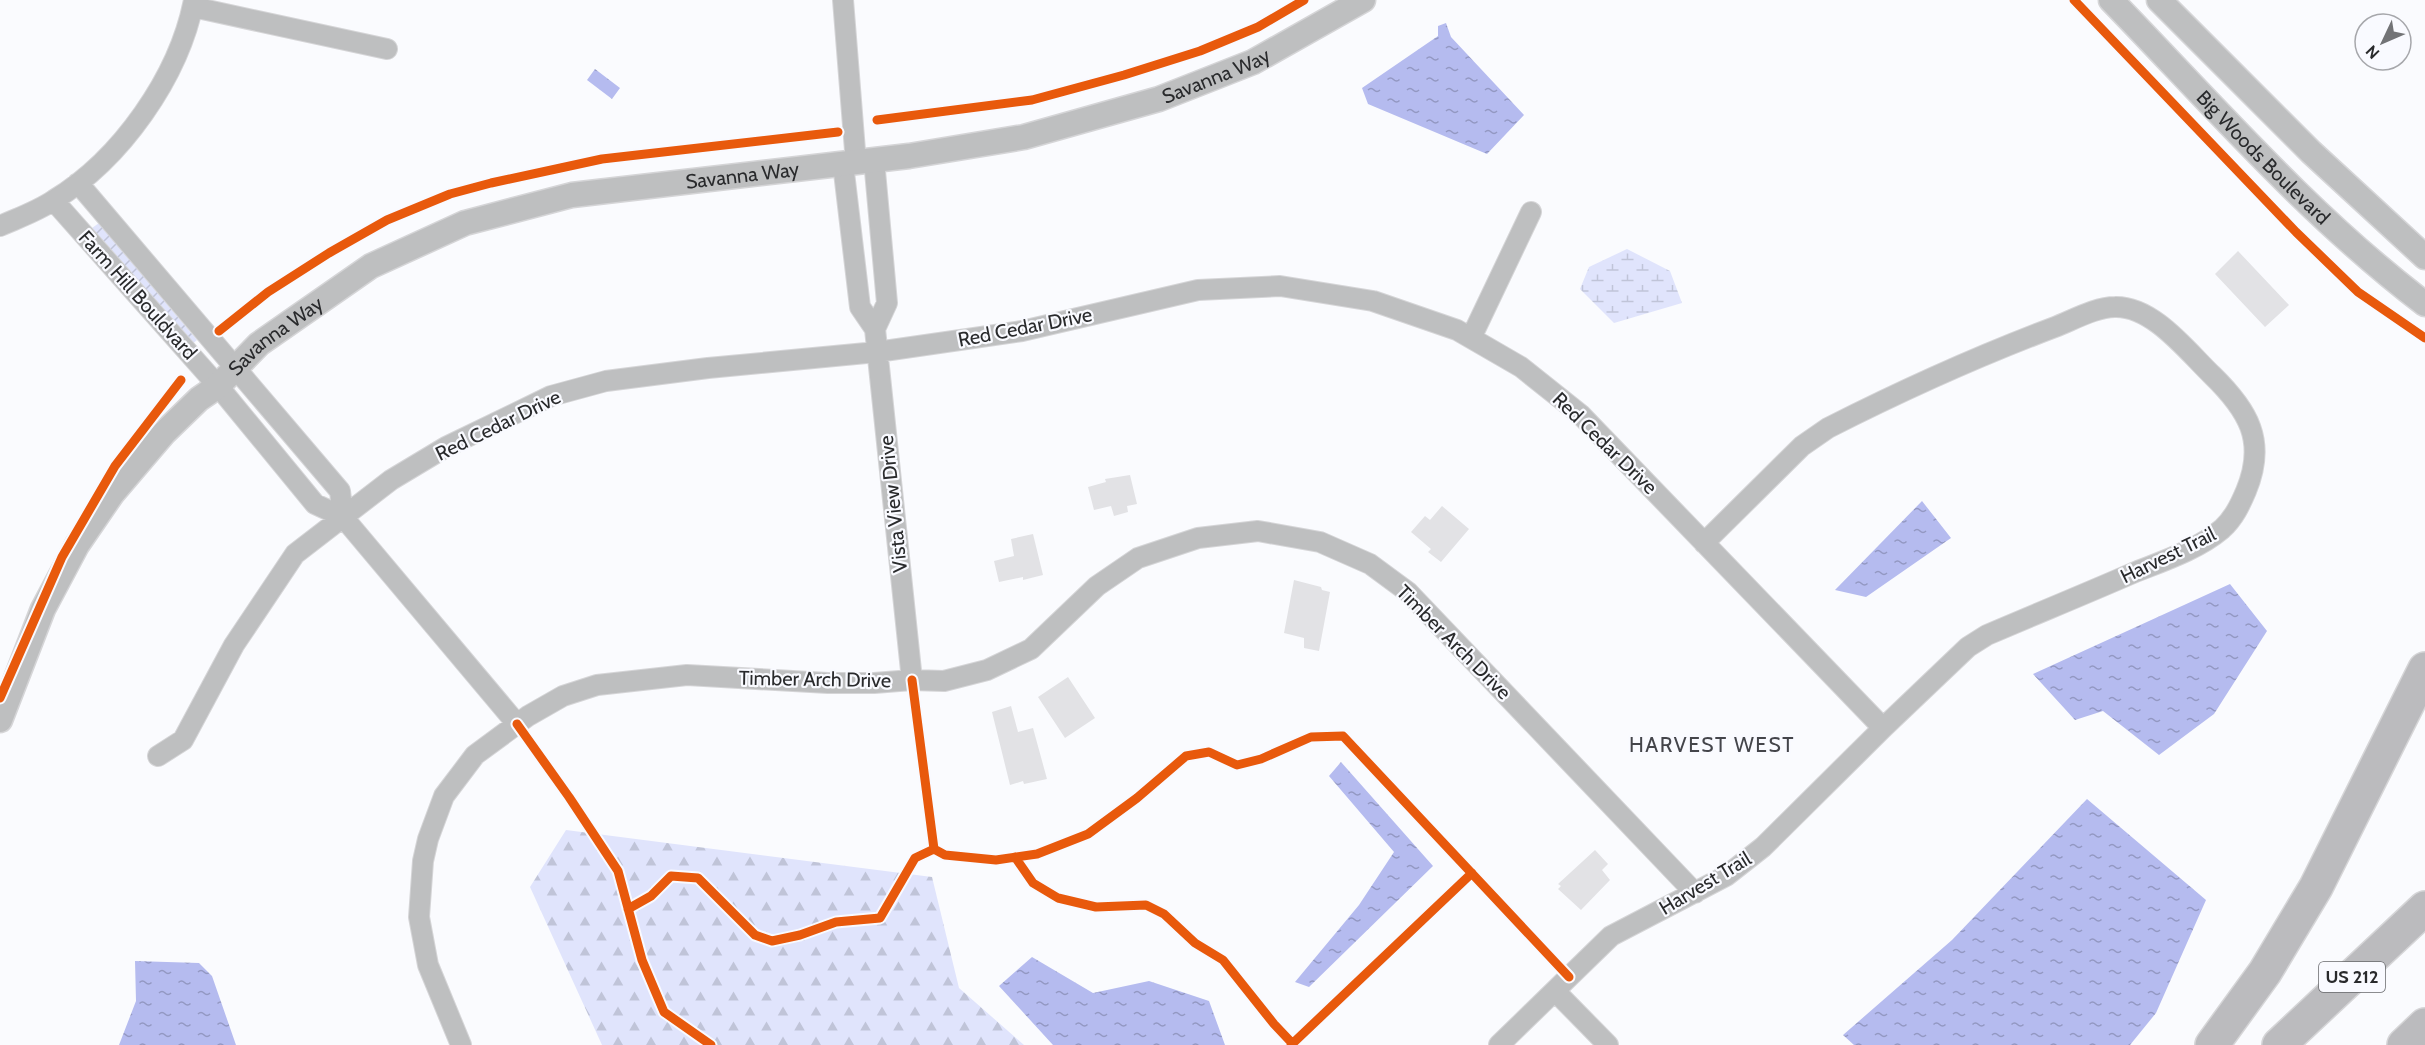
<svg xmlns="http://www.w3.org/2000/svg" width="2425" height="1045" viewBox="0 0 2425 1045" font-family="Cabin,sans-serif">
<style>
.forest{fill:url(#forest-firs)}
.wetland{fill:url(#wetland-marsh)}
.garden{fill:url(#garden-furrows)}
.water{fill:url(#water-ripples)}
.building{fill:#e2e2e5}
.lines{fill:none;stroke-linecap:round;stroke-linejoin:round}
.minor-casing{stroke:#d5d5d7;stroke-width:22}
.tertiary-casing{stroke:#d5d5d7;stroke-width:27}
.motorway-casing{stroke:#d5d5d7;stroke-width:36}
.minor{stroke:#bebfc0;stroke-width:20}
.tertiary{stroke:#bebfc0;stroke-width:24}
.motorway{stroke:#bbbbbe;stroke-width:33}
.cycleway-casing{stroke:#f9faff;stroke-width:13}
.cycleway{stroke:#e8590c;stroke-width:9}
.labels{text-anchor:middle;stroke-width:4.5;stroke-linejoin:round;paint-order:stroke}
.shield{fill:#f9faff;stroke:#67686b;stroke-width:1.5}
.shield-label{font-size:18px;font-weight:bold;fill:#292a2c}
.street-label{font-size:20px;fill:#292a2c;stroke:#f9faff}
.neighbourhood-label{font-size:21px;letter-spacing:1.5px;fill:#44454a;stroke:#f9faff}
</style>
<defs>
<pattern id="forest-firs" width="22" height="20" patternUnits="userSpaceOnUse" patternTransform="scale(1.5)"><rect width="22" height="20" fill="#e0e4fc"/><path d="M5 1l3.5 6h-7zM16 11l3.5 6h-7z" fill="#c0c4d8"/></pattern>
<pattern id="wetland-marsh" width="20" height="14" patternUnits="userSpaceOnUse" patternTransform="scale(1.5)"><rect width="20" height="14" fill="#e0e4fc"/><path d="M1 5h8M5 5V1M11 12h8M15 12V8" fill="none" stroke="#c0c4d8"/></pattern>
<pattern id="garden-furrows" width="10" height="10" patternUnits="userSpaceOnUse" patternTransform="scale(1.5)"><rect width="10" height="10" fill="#e0e4fc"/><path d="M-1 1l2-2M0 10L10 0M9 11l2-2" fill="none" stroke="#c0c4d8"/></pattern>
<pattern id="water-ripples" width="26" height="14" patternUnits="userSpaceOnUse" patternTransform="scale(1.5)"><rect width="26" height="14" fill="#b5bbef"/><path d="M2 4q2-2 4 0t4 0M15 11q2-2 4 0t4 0" fill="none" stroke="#9398c2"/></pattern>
</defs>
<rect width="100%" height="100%" fill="#fafbfe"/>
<path class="forest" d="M566,830l366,47 27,111 65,57h-422l-72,-158z"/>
<path class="wetland" d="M1627,249l43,22 12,32 -68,20 -34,-34 9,-22z"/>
<path class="garden" d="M99,223l98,117 -6,5 -99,-117z"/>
<path class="water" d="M1446,23l5,14 73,78 -37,39 -119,-50 -6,-16 76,-52v-10z
M595,69l25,19 -8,11 -25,-19z
M1922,501l29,37 -85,59 -31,-7z
M2230,584l37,47 -53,83 -55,41 -56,-44 -28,9 -42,-46z
M1341,762l92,104 -124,121 -14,-5 64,-77 35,-53 -65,-76z
M2087,799l119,101 -50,113 -26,32h-276l-11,-10 109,-95z
M1032,957l61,36 56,-12 60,20 16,44h-172l-54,-59z
M135,961l64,2 13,13 24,69h-117l17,-44z"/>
<path class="building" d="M2238,251l51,54 -24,22 -50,-53z
M1130,475l7,29 -10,2 1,6 -14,4 -3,-10 -17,4 -6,-23 18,-5 -1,-3z
M1442,506l27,23 -28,33 -13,-10 3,-3 -20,-17 14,-16 5,4z
M1033,534l10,41 -20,5v-3l-24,5 -5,-21 20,-5 -3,-17z
M1294,580l27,7 1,3 8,2 -11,59 -15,-3v-10l-20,-5z
M1068,677l27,41 -30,20 -27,-41z
M1011,706l7,26 15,-4 14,51 -23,5 -1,-3 -13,4 -18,-73z
M1595,850l13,14 -6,6 8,10 -29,30 -23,-21 3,-3 -3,-2z"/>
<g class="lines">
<g class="minor-casing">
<path id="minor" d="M843,0l13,163
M193,7l194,42
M874,160l13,143 -12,26
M843,164l17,143 15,22 37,351
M54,201l164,185 97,118 28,13 -3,-26 -262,-308
M0,226c18,-8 38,-15 54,-26 67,-41 125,-123 140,-200
M1471,338l60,-126
M343,517l174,207
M158,756l25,-16 51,-95 61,-91 96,-74 55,-33 105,-51 55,-15 102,-13 169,-16 145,-21 176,-41 82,-4 93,15 84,29 64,37 59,47 303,314
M1555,991l53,54
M461,1045l-33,-80 -9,-48 4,-56 5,-22 16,-43 31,-41 53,-39 35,-20 34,-11 90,-10 141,8h46l38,-3 32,1 43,-11 44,-21 66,-63 41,-28 60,-20 60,-7 62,11 50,22 38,28 287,301
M1499,1045l112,-109 115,-60 37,-29 120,-119 85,-81 19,-12c49,-21 98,-41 146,-62 30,-12 64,-23 89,-44 12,-11 18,-24 24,-38 21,-50 2,-81 -34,-116 -25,-24 -59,-69 -97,-68 -19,0 -42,13 -60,20 -77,29 -154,64 -227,101l-26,18 -98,97"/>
</g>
<g class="tertiary-casing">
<g id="tertiary">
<path id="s1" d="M2111,0c101,104 198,216 314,304"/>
<path d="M2159,0l152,152 114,105"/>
<path id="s2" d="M0,720l43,-111 34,-64 35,-51 52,-61 35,-34 19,-13 41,-42 112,-78 94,-43 107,-28 337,-39 115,-19 135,-38 94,-37 110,-62"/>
</g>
</g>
<g class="motorway-casing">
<path id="motorway" d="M2212,1045l53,-73 51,-85 109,-218
M2279,1045l146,-137
M2404,1045l21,-20"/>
</g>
<use href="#minor" class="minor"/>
<use href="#tertiary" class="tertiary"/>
<use href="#motorway" class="motorway"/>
<g class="cycleway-casing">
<path id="cycleway" d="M2074,0l222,232 62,60 67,46
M877,120l155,-20 92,-25 76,-24 58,-24 46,-27
M219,331l49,-39 61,-39 58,-33 63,-26 41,-11 111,-24 236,-27
M912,680l22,169 11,6 51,5 41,-6 51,-20 49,-36 49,-42 23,-4 28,13 24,-6 50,-22 32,-1 226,241
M0,698l62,-141 53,-91 66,-86
M517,724l52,73 49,74 24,89 22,52 47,33
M1015,857l18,26 25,15 38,9 50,-2 18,9 31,29 28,17 51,64 18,19
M628,909l23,-13 20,-20 27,2 57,57 17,6 28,-6 36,-13 44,-4 35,-60 19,-9
M1291,1045l181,-172"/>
</g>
<use href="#cycleway" class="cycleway"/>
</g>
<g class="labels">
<rect class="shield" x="2319" y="962" width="66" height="30" rx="4.5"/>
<g class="shield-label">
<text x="2352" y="983">US 212</text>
</g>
<g class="street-label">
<text dy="7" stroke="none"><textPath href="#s2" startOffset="1472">Savanna Way</textPath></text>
<text dy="7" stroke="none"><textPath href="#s1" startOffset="219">Big Woods Boulevard</textPath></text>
<text dy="7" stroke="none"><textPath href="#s2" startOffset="986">Savanna Way</textPath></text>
<text transform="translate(138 295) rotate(48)" y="7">Farm Hill Bouldvard</text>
<text transform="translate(1025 327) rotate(-11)" y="7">Red Cedar Drive</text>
<text dy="7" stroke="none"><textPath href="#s2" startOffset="482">Savanna Way</textPath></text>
<text transform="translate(498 425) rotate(-26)" y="7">Red Cedar Drive</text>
<text transform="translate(1605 443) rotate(44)" y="7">Red Cedar Drive</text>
<text transform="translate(893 504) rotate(-96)" y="7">Vista View Drive</text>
<text transform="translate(2168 555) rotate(-26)" y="7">Harvest Trail</text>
<text transform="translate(1454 642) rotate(45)" y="7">Timber Arch Drive</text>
<text transform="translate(815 679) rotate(1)" y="7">Timber Arch Drive</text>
<text transform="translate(1705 883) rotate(-31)" y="7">Harvest Trail</text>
</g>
<g class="neighbourhood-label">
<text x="1712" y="752">HARVEST WEST</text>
</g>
</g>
<g transform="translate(2383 42) rotate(226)"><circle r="28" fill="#f9faff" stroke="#a6a7ab" stroke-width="1.5"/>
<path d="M0-4.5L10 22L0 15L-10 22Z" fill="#727376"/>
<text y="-9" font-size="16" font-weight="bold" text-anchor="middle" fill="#292a2c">N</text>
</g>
</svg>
